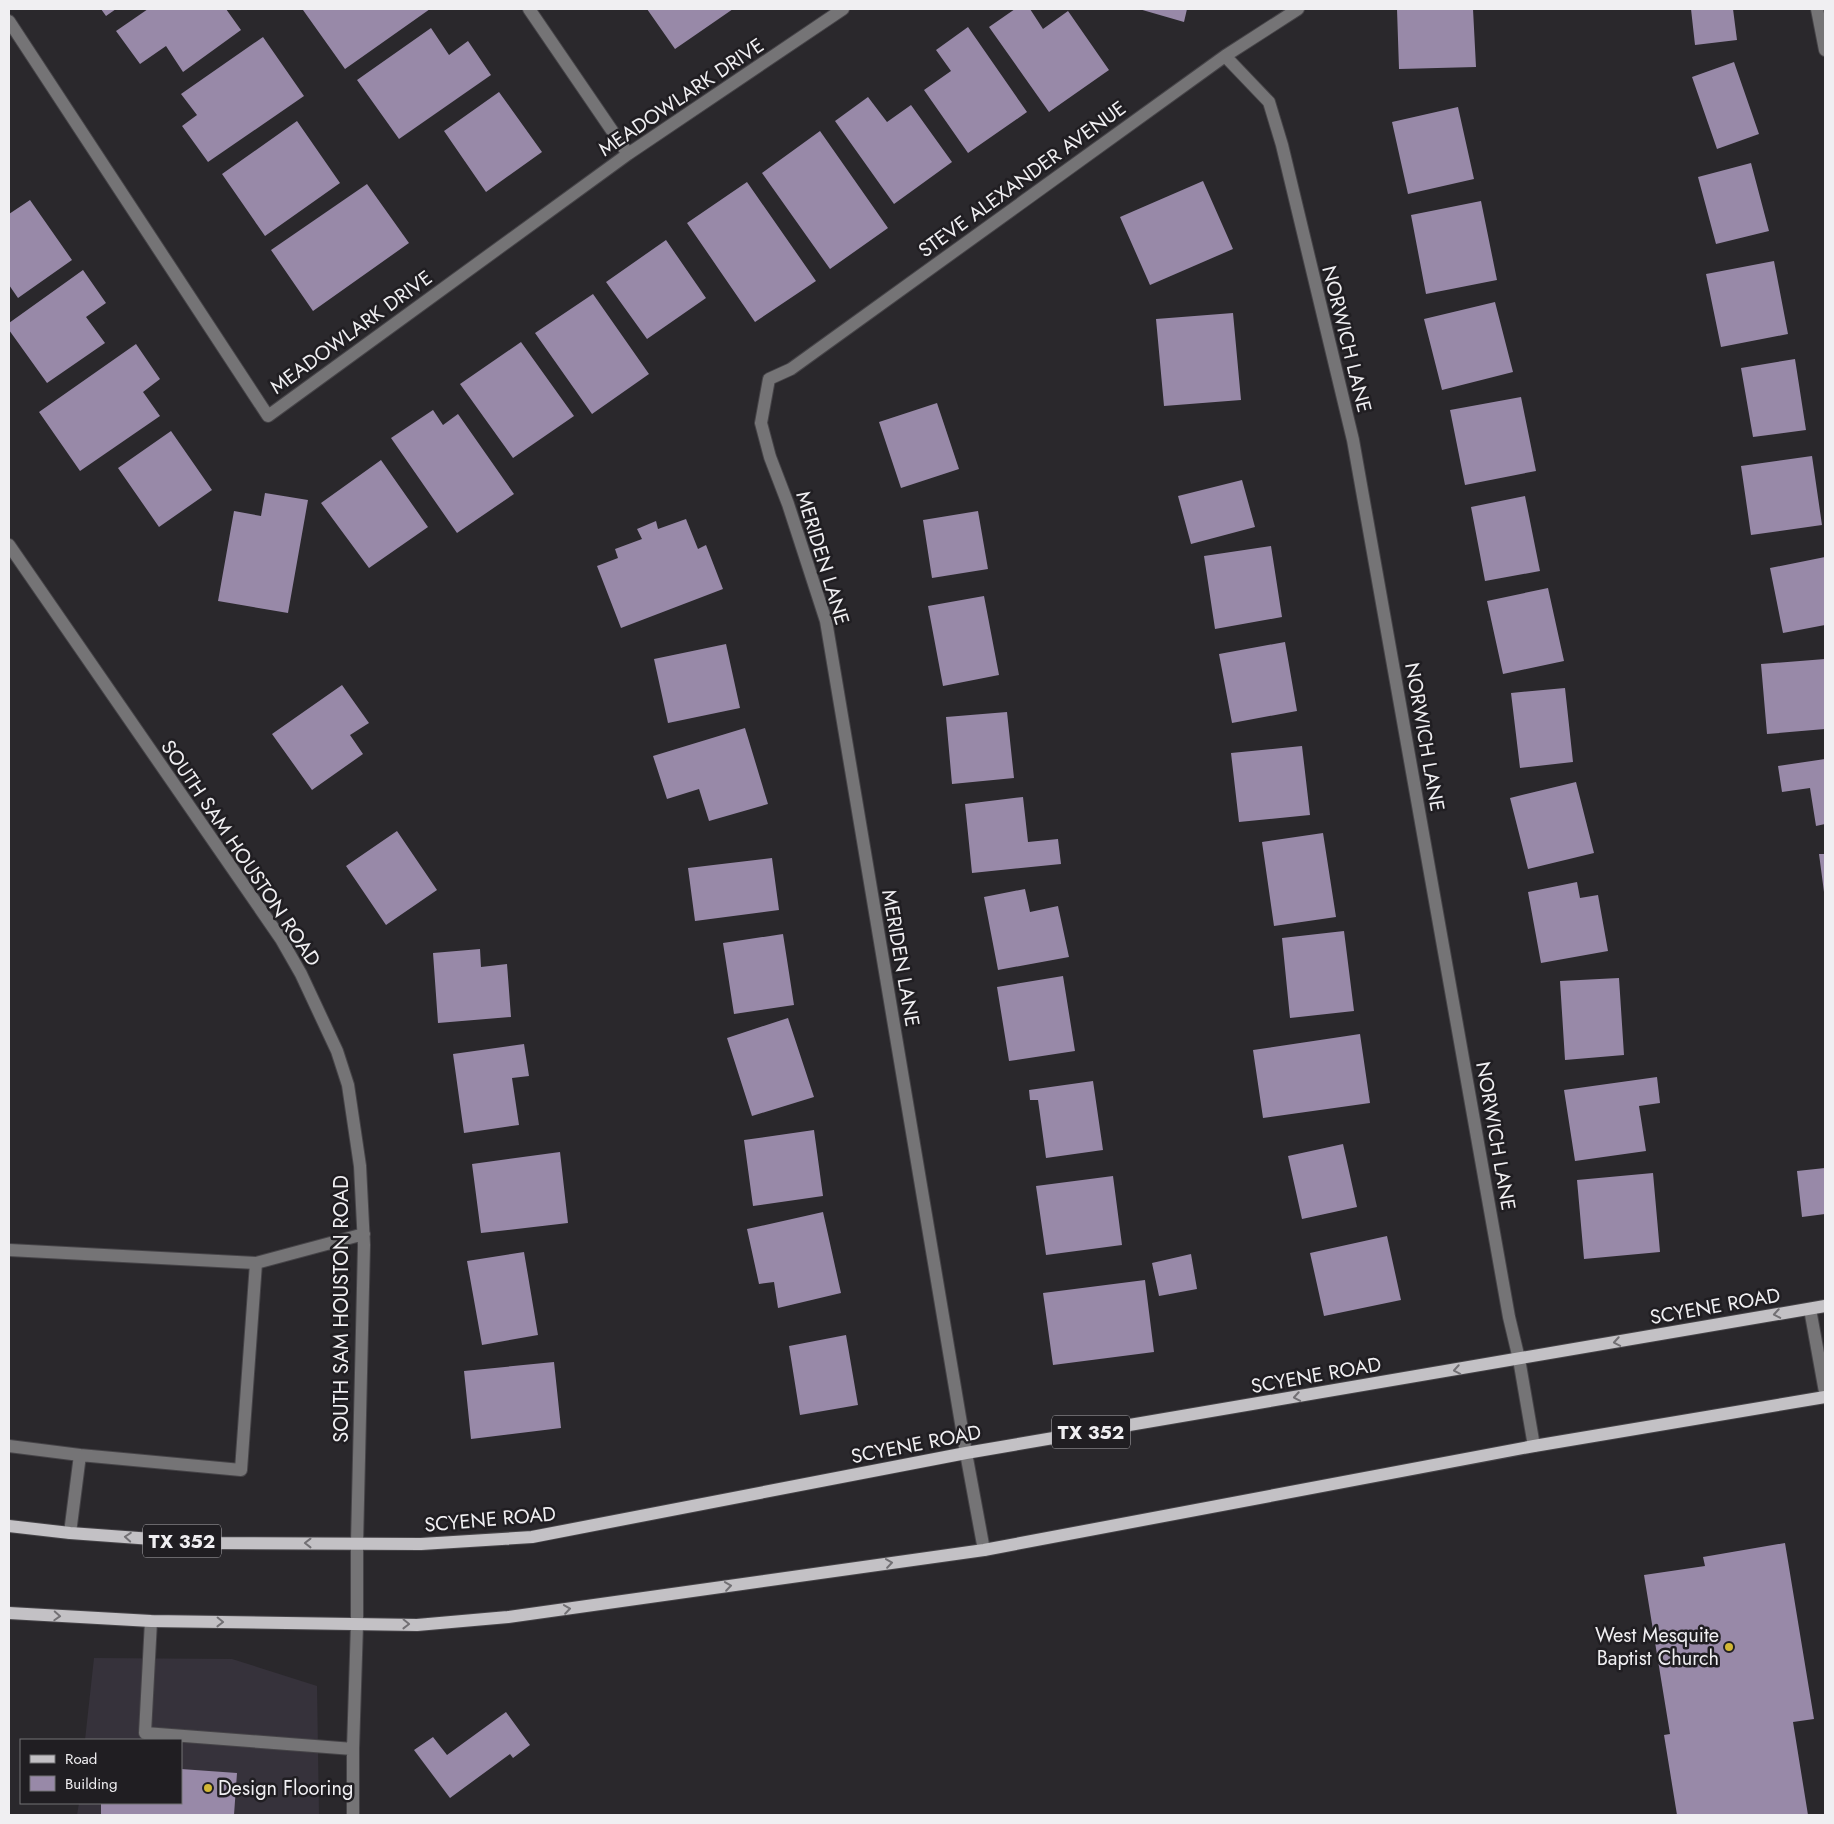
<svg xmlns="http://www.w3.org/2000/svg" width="1834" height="1824" viewBox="0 0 1834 1824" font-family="Jost,sans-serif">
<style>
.built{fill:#36323b}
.building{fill:#9889a8}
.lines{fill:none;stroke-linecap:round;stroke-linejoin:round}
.minor-casing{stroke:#464448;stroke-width:14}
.major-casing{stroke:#464448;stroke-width:14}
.minor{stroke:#757476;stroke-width:12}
.major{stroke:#c3c1c5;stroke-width:12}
.oneway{stroke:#727074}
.poi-dot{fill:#d2b736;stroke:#201e22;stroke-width:2}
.labels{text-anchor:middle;stroke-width:5;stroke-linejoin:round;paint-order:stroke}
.shield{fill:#201e22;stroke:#b2b0b4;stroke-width:1}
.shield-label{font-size:19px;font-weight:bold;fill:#f0eff2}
.street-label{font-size:20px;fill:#f0eff2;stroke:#201e22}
.poi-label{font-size:20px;fill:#f0eff2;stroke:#201e22;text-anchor:end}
</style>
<rect width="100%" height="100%" fill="#2a282c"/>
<path class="built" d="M94,1658l138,1 85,27 2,129h-242l2,-12h102v-63h-96z"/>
<path class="building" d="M101,9h15l-10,7z
M148,9h78l15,21 -58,42 -17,-26 -26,18 -24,-33z
M304,9h126l-85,60 -42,-59z
M647,9h86l-58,40z
M1015,9h15l13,20 25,-18 41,59 -60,42 -60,-85z
M1139,9h48l-3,13z
M1397,9h76l3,58 -77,2z
M1691,9h42l4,31 -42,5z
M968,27l59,85 -59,41 -44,-63 27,-19 -15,-21z
M431,28l18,27 19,-14 23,34 -92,64 -42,-59z
M263,37l41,59 -96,66 -26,-36 15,-11 -16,-21z
M1734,62l25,72 -42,15 -25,-72z
M499,92l43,60 -56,40 -42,-61z
M868,97l19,25 24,-17 41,57 -58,42 -59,-83z
M1458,107l16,72 -66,15 -16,-72z
M297,121l43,62 -75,53 -43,-62z
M820,131l68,97 -58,41 -68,-96z
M1751,163l18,68 -53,13 -18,-67z
M1203,181l30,68 -83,36 -30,-68z
M747,182l69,99 -61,41 -68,-99z
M367,184l42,59 -96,68 -42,-61z
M30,200l42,60 -54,38 -9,-13v-71z
M1481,201l16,79 -71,14 -15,-79z
M666,240l40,58 -59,41 -41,-57z
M1774,261l14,73 -67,13 -15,-73z
M83,270l23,33 -20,14 19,26 -58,40 -38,-53v-7z
M593,294l56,80 -57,40 -57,-81z
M1495,302l18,70 -71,18 -18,-71z
M1233,313l8,87 -77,6 -8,-87z
M521,342l53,74 -61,42 -53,-74z
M136,344l24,35 -17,13 17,24 -80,55 -41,-59z
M1795,359l11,71 -53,7 -12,-69z
M1521,397l15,74 -71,14 -15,-75z
M937,403l22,66 -58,19 -22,-66z
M433,410l10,15 15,-11 56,80 -57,39 -66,-95z
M171,431l41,59 -53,37 -41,-59z
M1812,456l10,69 -71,10 -10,-69z
M381,460l47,67 -59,41 -48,-65z
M1242,480l13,47 -64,17 -13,-48z
M265,493l43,7 -20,113 -70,-12 16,-90 27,5z
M1525,496l15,75 -55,10 -14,-74z
M978,511l10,58 -56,9 -9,-58z
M686,519l12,30 8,-4 17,44 -102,39 -24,-62 21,-8 -3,-9 27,-10 -5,-10 19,-8 2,8z
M1271,546l11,71 -67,12 -11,-73z
M1825,557v68l-42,8 -13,-65z
M1548,588l16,73 -61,13 -16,-73z
M984,596l15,79 -56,11 -15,-80z
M1285,642l12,69 -65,12 -13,-69z
M726,644l14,64 -72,15 -14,-64z
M1825,659v70l-58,5 -6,-70z
M342,685l27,38 -19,12 13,19 -51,36 -40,-56z
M1565,688l8,74 -53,6 -9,-75z
M1007,712l7,66 -62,6 -6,-67z
M745,728l23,76 -59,17 -10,-32 -32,10 -14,-43z
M1302,746l8,69 -71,7 -8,-69z
M1825,759v65l-9,2 -6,-38 -28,4 -4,-26z
M1576,782l18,71 -66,16 -18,-71z
M1023,797l5,45 30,-3 3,25 -89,9 -7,-69z
M397,831l40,59 -51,35 -40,-59z
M1323,833l13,84 -62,9 -12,-84z
M1819,854h6v38h-1z
M772,858l7,52 -84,11 -7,-53z
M1577,882l3,16 18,-3 10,56 -67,12 -13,-71z
M1025,889l5,23 28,-6 11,51 -71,13 -14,-73z
M1344,931l10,80 -64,7 -8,-80z
M783,934l11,71 -60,9 -11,-71z
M480,949l1,18 26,-3 4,53 -73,6 -5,-70z
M1063,976l12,75 -66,10 -12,-74z
M1619,978l5,77 -59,5 -5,-79z
M788,1018l26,79 -62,19 -25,-78z
M1360,1034l10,69 -107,15 -10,-68z
M524,1044l5,32 -17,2 7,47 -55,8 -11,-79z
M1657,1077l3,26 -21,3 7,45 -71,10 -11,-71z
M1093,1081l10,69 -57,8 -8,-58h-8l-1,-10z
M814,1130l9,66 -70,10 -9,-66z
M1343,1144l14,63 -55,12 -14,-63z
M560,1152l8,71 -87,10 -9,-69z
M1825,1168v46l-23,3 -5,-46z
M1653,1173l7,79 -76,7 -7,-79z
M1113,1176l9,69 -76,10 -10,-69z
M823,1212l18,81 -63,15 -4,-26 -15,2 -12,-55z
M1387,1236l14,64 -77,16 -14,-63z
M524,1252l14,83 -56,10 -15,-84z
M1191,1254l6,35 -38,7 -7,-33z
M1145,1280l9,72 -101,13 -10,-72z
M846,1335l12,70 -58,10 -11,-69z
M554,1362l7,66 -90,11 -7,-68z
M1785,1543l29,176 -21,3 15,93h-131l-13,-80 6,-1 -26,-159 61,-9 -2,-9z
M506,1712l24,33 -17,13 -3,-4 -60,44 -36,-48 19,-13 14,18z
M181,1769l56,4 -3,42h-133v-12h80z"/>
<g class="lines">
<g class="minor-casing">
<path id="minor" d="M529,9l99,145
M1817,9l8,41
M9,21l259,395 360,-262 215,-145
M1225,56l44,46 13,43 71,295 156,877 10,42 15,87
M9,545l272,394 20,35 36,77 11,34 12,81 4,79 -7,298v81l-4,125v66
M9,1250l247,13 108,-29
M1810,1309l15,83
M9,1446l71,9
M70,1533l10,-78 161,15 15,-207
M984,1550l-18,-97 -140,-832 -38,-117 -18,-47 -9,-34 8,-44 22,-10 434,-313 73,-47
M151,1621l-6,112 208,16"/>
</g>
<g class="major-casing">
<path id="major" d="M9,1526l61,7 137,10 214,1 111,-7 434,-84 859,-147
M9,1613l142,8 266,4 91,-8 476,-67 550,-104 291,-49"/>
</g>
<use href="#minor" class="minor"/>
<use href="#major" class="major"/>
</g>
<defs><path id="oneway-chevron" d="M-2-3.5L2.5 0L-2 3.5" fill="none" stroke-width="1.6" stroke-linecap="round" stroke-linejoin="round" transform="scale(1.25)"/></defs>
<g class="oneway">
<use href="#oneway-chevron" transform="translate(1777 1314) rotate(170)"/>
<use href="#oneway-chevron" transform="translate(1617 1342) rotate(170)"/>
<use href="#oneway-chevron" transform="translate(1457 1370) rotate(170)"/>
<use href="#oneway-chevron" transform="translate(1297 1397) rotate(170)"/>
<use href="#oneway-chevron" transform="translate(128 1537) rotate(-176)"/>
<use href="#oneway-chevron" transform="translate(308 1543) rotate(180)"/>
<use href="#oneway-chevron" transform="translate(889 1563) rotate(-8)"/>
<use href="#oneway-chevron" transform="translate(728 1586) rotate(-8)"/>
<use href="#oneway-chevron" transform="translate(567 1609) rotate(-8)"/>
<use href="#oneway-chevron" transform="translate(57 1616) rotate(3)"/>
<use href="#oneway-chevron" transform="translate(220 1622) rotate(1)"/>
<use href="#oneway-chevron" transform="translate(406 1624) rotate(1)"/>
</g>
<g class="poi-dot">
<circle cx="1729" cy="1647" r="5"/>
<circle cx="208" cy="1788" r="5"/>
</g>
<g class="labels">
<g class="shield">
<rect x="1052" y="1415.5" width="78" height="33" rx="4"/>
<rect x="143" y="1524.5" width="78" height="33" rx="4"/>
</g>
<g class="shield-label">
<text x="1091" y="1439">TX 352</text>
<text x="182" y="1548">TX 352</text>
</g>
<g class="street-label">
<text transform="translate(681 97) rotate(-34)" y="7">MEADOWLARK DRIVE</text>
<text transform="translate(1022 179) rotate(-36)" y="7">STEVE ALEXANDER AVENUE</text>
<text transform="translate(351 332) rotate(-36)" y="7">MEADOWLARK DRIVE</text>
<text transform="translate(1347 339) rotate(76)" y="7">NORWICH LANE</text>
<text transform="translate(823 558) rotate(73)" y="7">MERIDEN LANE</text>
<text transform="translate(1425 737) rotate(80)" y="7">NORWICH LANE</text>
<text transform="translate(241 853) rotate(56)" y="7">SOUTH SAM HOUSTON ROAD</text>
<text transform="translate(901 958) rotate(80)" y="7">MERIDEN LANE</text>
<text transform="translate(1496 1136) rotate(80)" y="7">NORWICH LANE</text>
<text transform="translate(1715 1306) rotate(-10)" y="7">SCYENE ROAD</text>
<text transform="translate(341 1309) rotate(-90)" y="7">SOUTH SAM HOUSTON ROAD</text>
<text transform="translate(1316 1375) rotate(-10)" y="7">SCYENE ROAD</text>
<text transform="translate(916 1444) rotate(-11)" y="7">SCYENE ROAD</text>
<text transform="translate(490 1519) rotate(-5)" y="7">SCYENE ROAD</text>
</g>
<g class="poi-label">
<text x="1719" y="1642">West Mesquite<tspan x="1719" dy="23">Baptist Church</tspan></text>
<text x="218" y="1795" text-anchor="start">Design Flooring</text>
</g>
</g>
<rect width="1834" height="1824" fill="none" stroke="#f0eff2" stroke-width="20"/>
<rect x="20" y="1739" width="162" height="65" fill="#201e22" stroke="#737275"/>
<rect x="30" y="1755" width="25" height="8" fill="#c3c1c5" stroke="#737275"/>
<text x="65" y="1764" font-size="15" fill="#f0eff2">Road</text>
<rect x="30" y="1776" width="25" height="15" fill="#9889a8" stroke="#737275"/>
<text x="65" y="1789" font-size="15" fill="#f0eff2">Building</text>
</svg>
